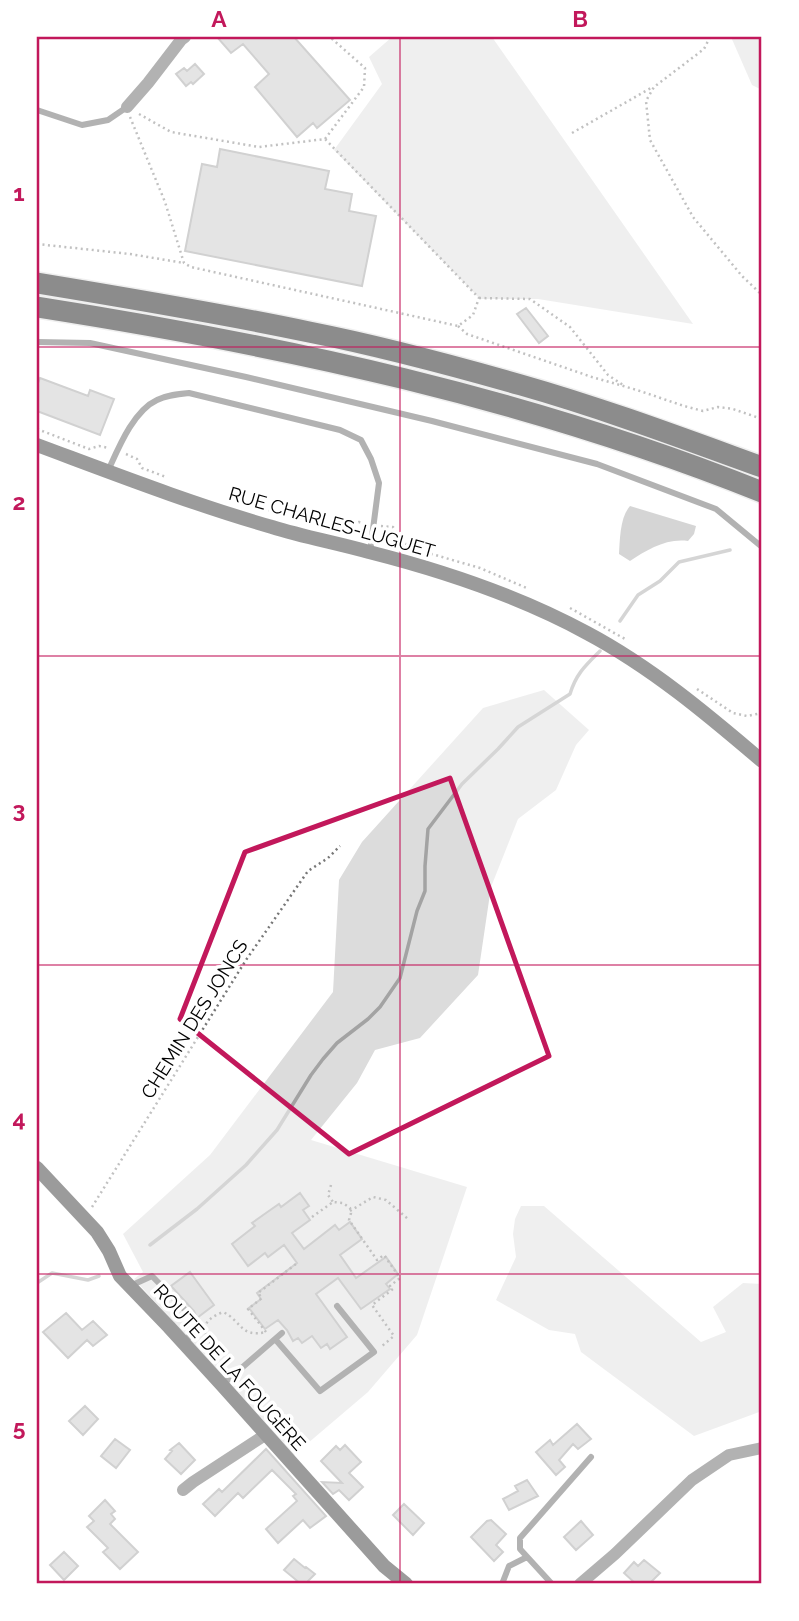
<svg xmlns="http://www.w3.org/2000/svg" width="799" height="1621" viewBox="0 0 799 1621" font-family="Raleway,sans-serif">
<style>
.green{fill:#dcdcdc}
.water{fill:#a3a3a3}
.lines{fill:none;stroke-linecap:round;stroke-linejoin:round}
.stream{stroke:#a3a3a3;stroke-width:3.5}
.building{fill:#c4c4c4;stroke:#999;stroke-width:2}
.highway-casing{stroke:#dbdbdb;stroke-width:24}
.path{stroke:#777;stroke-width:2.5;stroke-dasharray:2 3.5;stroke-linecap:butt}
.lane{stroke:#555;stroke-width:6}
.street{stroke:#555;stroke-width:12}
.secondary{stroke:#222;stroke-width:14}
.highway{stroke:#000;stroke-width:21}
.marked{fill:none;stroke:#c2185b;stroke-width:5;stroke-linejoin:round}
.grid{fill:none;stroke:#c2185b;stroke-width:2;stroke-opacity:0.55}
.labels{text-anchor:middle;stroke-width:7;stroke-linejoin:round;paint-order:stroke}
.street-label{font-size:19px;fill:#000;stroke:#fff}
.neatline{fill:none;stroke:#c2185b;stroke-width:2.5}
.grid-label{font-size:23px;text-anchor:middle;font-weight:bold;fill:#c2185b}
</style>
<rect width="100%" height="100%" fill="#fff"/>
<path class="green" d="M392,37h100l201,287 -155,-25h-58l-146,-149 48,-66 -13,-27z
M731,37h31v53l-10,-5z
M544,690l45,40 -13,15 -20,45 -38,29 -27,68 -13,88 -58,63 -45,12 -18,33 -46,57 156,47 -50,148 -49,57 -74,63 -160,-176 9,-7 -20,-38 87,-79 123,-163 6,-112 23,-38 121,-134z
M521,1206h23l157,136 25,-10 -13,-25 30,-24 19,1v127l-68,25 -113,-84 -6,-18 -26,-4 -53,-30 20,-43 -3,-23 2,-15z"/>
<path class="water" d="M630,506l66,20 -2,8 -6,7c-22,-3 -41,9 -58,20l-11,-7c1,-15 1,-37 11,-48z"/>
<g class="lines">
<path class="stream" d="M620,621l18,-26 22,-14 19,-19 51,-12
M150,1245l47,-36 49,-44 31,-35 34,-55 12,-16 14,-16 31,-24 12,-12 20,-29 17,-67 8,-20v-25l3,-37 34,-45 36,-35 20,-22 52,-33c6,-20 15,-28 30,-43
M37,1283l15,-10 36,7 11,-4"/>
</g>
<path class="building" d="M217,37h77l56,63 -33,28 -4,-5 -16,14 -42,-50 14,-13 -26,-30 -12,9z
M195,64l9,10 -11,10 -2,-2 -5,4 -10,-12 8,-6 3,3z
M220,149l109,22 -4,18 27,5 -3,17 27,5 -14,70 -177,-35 17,-87 15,3z
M526,308l22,28 -9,7 -22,-29z
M40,378l48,18 2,-6 24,9 -14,36 -63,-24v-25z
M300,1193l9,13 -6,4 7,10 -18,13 12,16 31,-24 4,5 11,-8 12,17 -22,16 16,23 30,-21 12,17 -12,10 4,5 -29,20 -23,-31 -22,16 31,43 -17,12 -3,-5 -6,4 -9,-12 -10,7 -4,-5 -5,3 -6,-11 -9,-10 -13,9 -16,-21 12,-9 -4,-6 40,-30 -13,-18 -16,12 -3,-4 -17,13 -16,-22 23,-18 -3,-3 14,-10 13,-9 2,3z
M190,1272l24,33 -17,13 -3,-7 -23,-25z
M66,1313l16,17 11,-9 14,14 -14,11 -6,-6 -19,18 -25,-26z
M85,1406l13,13 -15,16 -14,-14z
M577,1424l14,15 -13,10 -5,-5 -14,16 6,7 -9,8 -20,-23 14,-12 3,5z
M115,1439l15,11 -14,18 -15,-12z
M179,1443l16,17 -14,14 -16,-15 7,-8 -2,-1z
M345,1445l16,17 -12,11 14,14 -14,13 -10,-10 -6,4 -11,-12 20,1 -21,-22 15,-15 4,4z
M266,1449l60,67 -16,12 -7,-8 -25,23 -12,-14 31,-28 -4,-5 3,-2 -24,-24 -29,28 -5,-5 -23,23 -12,-12 16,-15 3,3z
M527,1480l11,16 -29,14 -6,-11 15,-8 -3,-5z
M105,1500l10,11 -4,3 4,5 -5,5 28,28 -18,17 -17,-17 5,-4 -21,-21 7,-6 -5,-5z
M404,1504l20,19 -11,12 -20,-20z
M491,1520l15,14 -10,11 7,7 -9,9 -23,-24 16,-16z
M581,1521l12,14 -17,15 -12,-13z
M64,1552l14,14 -14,14 -14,-15z
M294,1559l11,9 1,-1 9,7 -10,10h-4l-17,-14z
M644,1560l16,13 -11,11h-13l-12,-11 10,-11 4,4z"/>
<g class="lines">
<g class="highway-casing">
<path id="highway" d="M37,283c91,15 182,30 272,49 71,14 142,33 212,53 81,23 161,53 241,82
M37,307c249,39 490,91 725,185"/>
</g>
<path class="path" d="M710,37l-6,12 -50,38 -8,14 4,39 43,77 49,59 20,19
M139,114l32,18 88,15 66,-8 39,-52 1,-19 -35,-31
M130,117l35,85 19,61 7,4 267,59 15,-11 6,-17 -154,-159
M572,133l79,-45
M37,244l93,10 54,9
M479,298l51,1 40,28 38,48 15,10
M458,326l9,8 125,43 45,13 47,16 19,5 15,-4 15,2 29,10
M37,429l52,20 10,-3 10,2
M126,454l11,5 5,9 24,9
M242,503l99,26 18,-7 5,1
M381,526l12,1 11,16 14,7 62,18 49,21
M570,608l55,31
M697,689l36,24 14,3 15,-3
M331,1185l-3,10 5,7
M92,1207l154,-247 62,-89 20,-13 12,-12
M350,1211l23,-14 13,3 22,19
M312,1217l21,-15 10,1 7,5 1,5 -2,7 28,40 7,-5 16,23 -10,8 3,3 -21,16 22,31 -12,10
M266,1332l-18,-23 14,-11 -4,-5 38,-29
M224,1367v-5c-13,-19 -35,-37 -1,-50 19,9 17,26 43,20"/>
<path class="lane" d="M37,110l45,15 26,-5 19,-13
M37,342l53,1 156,34 186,44 165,43 119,45 46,38
M108,471c10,-22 25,-60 49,-71 10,-5 21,-6 32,-7l151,37 21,10 10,19 8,24 -9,69
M130,1286l22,-10 38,39 1,17 -5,11
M275,1339l45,52 54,-39 -37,-46
M222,1385l60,-52
M502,1584l7,-18 18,-9
M552,1584l-32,-35v-11l71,-81"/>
<path class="street" d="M127,107l21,-24 33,-43 4,-3
M183,1490l10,-8 72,-47
M580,1584l35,-30 77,-74 37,-25 33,-7"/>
<path class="secondary" d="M37,445c78,29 155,59 235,82 32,10 65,16 97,25 75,19 150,44 218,81 64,34 120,81 175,128
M37,1168l60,64 12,19 11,25 49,51 53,58 162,181 22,18"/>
<use href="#highway" class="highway"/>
</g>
<path d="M0 0H799V1621H0ZM450,778l99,278 -200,98 -169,-135 65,-167z" fill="#fff" fill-opacity=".55" fill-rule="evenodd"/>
<path class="marked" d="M450,778l99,278 -200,98 -169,-135 65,-167z"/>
<path class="grid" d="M400,37v1547M37,347h725M37,656h725M37,965h725M37,1274h725"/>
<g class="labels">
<g class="street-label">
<text transform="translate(332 522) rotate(16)" y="7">RUE CHARLES-LUGUET</text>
<text transform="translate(194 1019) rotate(-58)" y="7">CHEMIN DES JONCS</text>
<text transform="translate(230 1367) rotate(48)" y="7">ROUTE DE LA FOUGÈRE</text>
</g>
</g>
<rect width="799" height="1621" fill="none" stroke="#ffffff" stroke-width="77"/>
<rect x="38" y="38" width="722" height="1544" class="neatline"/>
<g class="grid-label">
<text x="219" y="27">A</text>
<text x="580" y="27">B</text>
<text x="19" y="201">1</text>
<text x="19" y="510">2</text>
<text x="19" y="818">3</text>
<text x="19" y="1127">4</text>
<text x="19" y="1436">5</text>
</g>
</svg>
